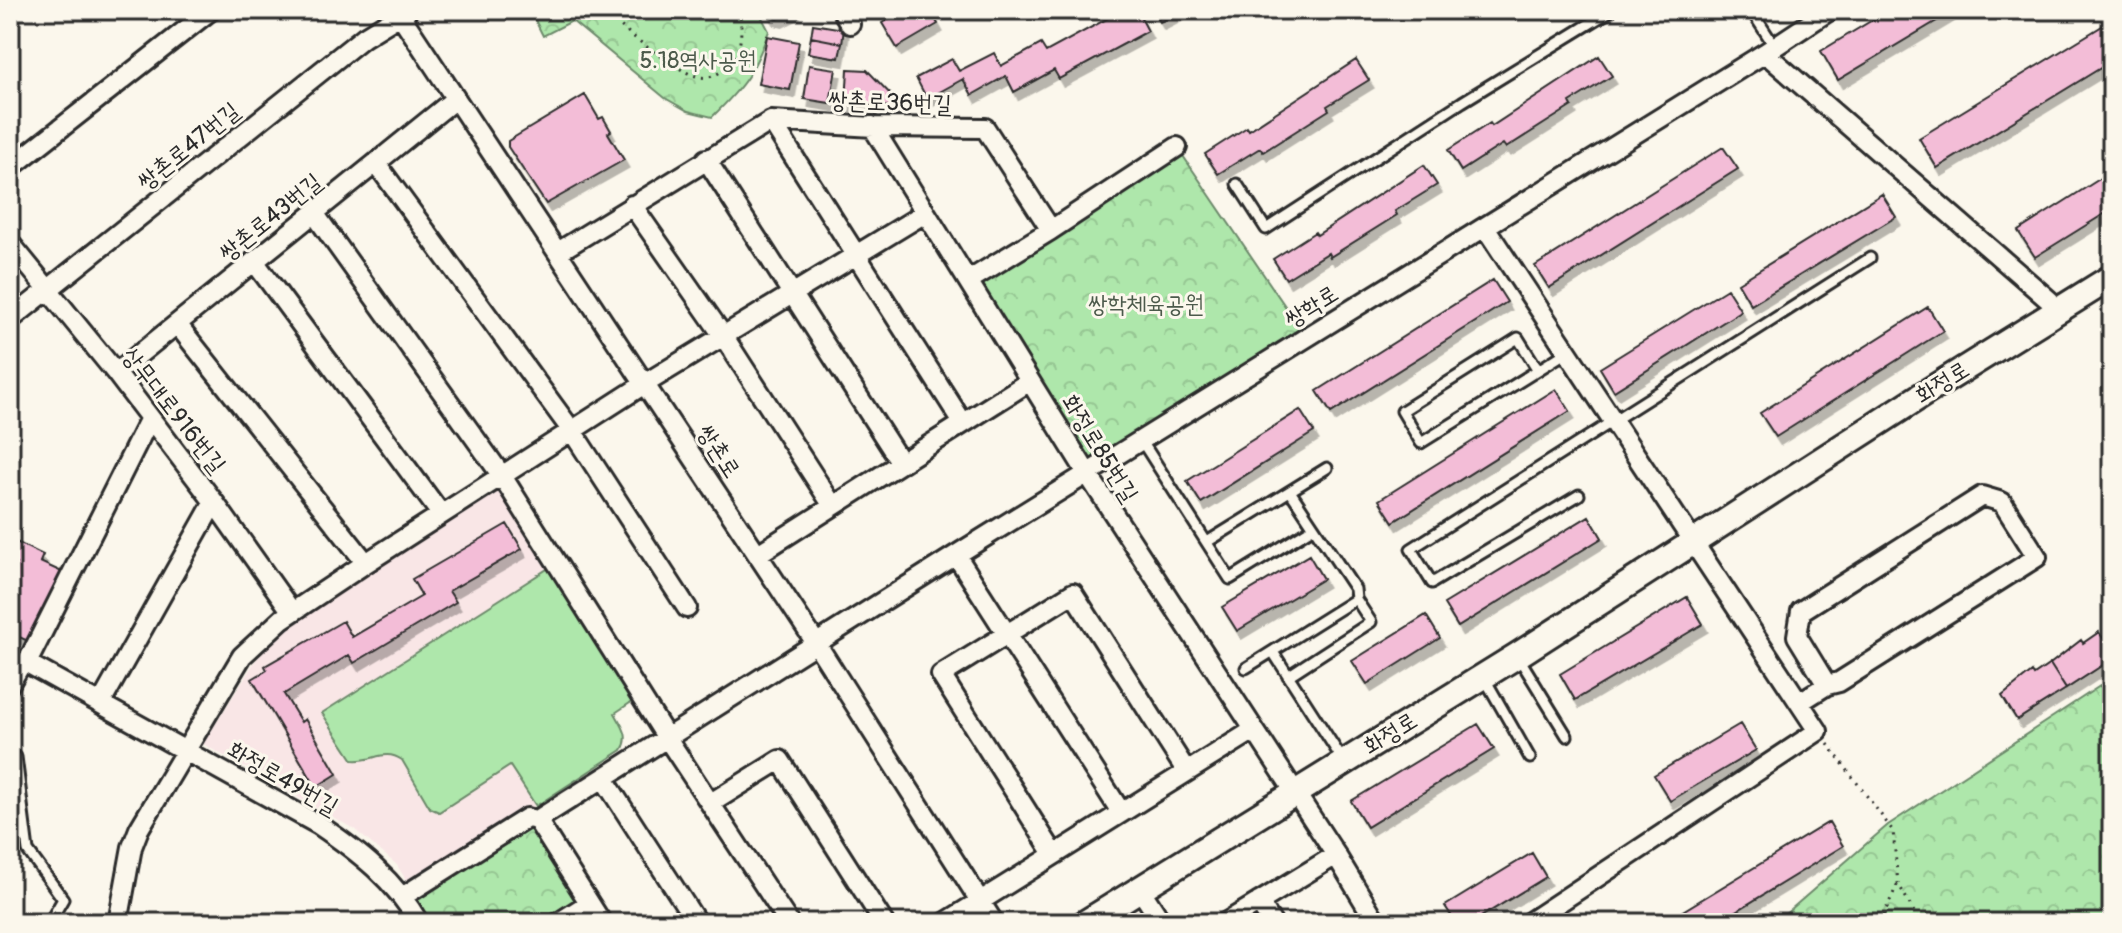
<svg xmlns="http://www.w3.org/2000/svg" width="2122" height="933" viewBox="0 0 2122 933" font-family="Pangolin,'Poor Story',sans-serif">
<style>
.built{fill:#f9e6e6}
.grass{fill:#aee7ab;stroke:#6c896b;stroke-width:2}
.forest{fill:url(#forest-crowns);stroke:#6c896b;stroke-width:2}
.building{fill:#f3bdd7;stroke:#2b2b2b;stroke-width:2;filter:url(#shadow)}
.lines{fill:none;stroke-linecap:round;stroke-linejoin:round}
.lane-casing{stroke:#2b2b2b;stroke-width:15}
.street-casing{stroke:#2b2b2b;stroke-width:24}
.secondary-casing{stroke:#2b2b2b;stroke-width:30}
.path{stroke:#2b2b2b;stroke-width:3;stroke-dasharray:2 6;stroke-linecap:butt}
.lane{stroke:#fbf7ec;stroke-width:9}
.street{stroke:#fbf7ec;stroke-width:18}
.secondary{stroke:#fbf7ec;stroke-width:24}
.labels{text-anchor:middle;stroke-width:6;stroke-linejoin:round;paint-order:stroke}
.park-label{font-size:24px;fill:#4c5a4b;stroke:#fbf7ec}
.street-label{font-size:24px;fill:#2b2b2b;stroke:#fbf7ec}
</style>
<defs>
<pattern id="forest-crowns" width="20" height="18" patternUnits="userSpaceOnUse" patternTransform="scale(2)"><rect width="20" height="18" fill="#aee7ab"/><path d="M2 6a3 3 0 1 1 6 0M12 15a3 3 0 1 1 6 0" fill="none" stroke="#96c693"/></pattern>
<filter id="shadow"><feDropShadow dx="4.5" dy="8" stdDeviation="0" flood-color="#0004"/></filter>
</defs>
<rect width="100%" height="100%" fill="#fbf7ec"/>
<filter id="ink" filterUnits="userSpaceOnUse"><feTurbulence type="fractalNoise" baseFrequency=".0125" numOctaves="2"/><feDisplacementMap in="SourceGraphic" scale="16" xChannelSelector="R" yChannelSelector="G"/><feConvolveMatrix kernelMatrix="1 2 1 2 8 2 1 2 1" color-interpolation-filters="sRGB"/></filter>
<g filter="url(#ink)">
<path class="built" d="M500,487l136,212 -21,14 11,22 1,8 -5,7 -213,135 -12,-20 -43,-36 -151,-85 52,-83 29,-32z"/>
<path class="grass" d="M552,566l84,133 -21,14c7,13 16,23 7,37l-86,56 -26,-40 -71,46 -9,-4 -28,-48c-18,-12 -29,2 -49,0l-31,-47z"/>
<path class="forest" d="M530,10h228l11,21c-16,42 -24,54 -57,86l-24,-6 -23,-13 -93,-77 -29,15z
M1177,147l129,190 -219,136 -119,-192z
M2109,680h3v243h-337l113,-98z
M530,822l49,76 -3,9 -26,16h-122l-16,-27z"/>
<path class="building" d="M766,10h30l-18,9 -8,-2z
M903,10h27l8,14 -41,24 -15,-25z
M1123,10h14l11,21 -89,48 -5,-9 -40,22 -8,-16 -34,19 -9,-16 -36,20 -11,-21 36,-19 7,12 35,-18 7,13 40,-22 5,8z
M1153,10h30l-23,12z
M1889,10h66l-117,70 -17,-29z
M2112,20v41l-175,107 -18,-30z
M813,24l31,5 -2,14 -31,-6z
M767,36l32,6 -9,48 -32,-6z
M811,37l31,6 -3,15 -31,-5z
M1599,56l13,20 -42,26 2,4 -66,42 -3,-4 -42,27 -13,-21 42,-27 2,3z
M1356,60l13,20 -42,26 2,4 -66,42 -3,-4 -42,26 -13,-20 42,-27 2,3z
M809,65l27,4 -6,34 -26,-4z
M848,69l19,1 31,32 -2,5 -50,-3z
M585,95l14,24 4,-2 8,14 -3,2 16,27 -78,44 -38,-57v-6z
M1723,147l15,22 -189,119 -14,-22z
M1424,165l13,20 -42,26 2,4 -67,42 -2,-4 -42,26 -13,-20 42,-27 2,3z
M2112,171v38l-77,48 -17,-26z
M1882,194l14,23 -145,88 -13,-22z
M1493,280l14,22 -176,111 -14,-22z
M1727,289l14,22 -127,80 -14,-23z
M1928,307l15,24 -167,106 -16,-24z
M1556,389l14,22 -177,111 -14,-22z
M1300,410l14,22 -113,71 -14,-22z
M1589,516l13,22 -144,89 -14,-23z
M507,524l15,25 -73,42 7,11 -102,61 -5,-8 -65,39 17,28 4,-3 32,55 -21,13 -64,-108 15,-9 -2,-4 78,-45 9,16 70,-41 -10,-17z
M10,539l33,16 -3,7 22,10 -34,69 -18,-8v-57l6,-12 -6,-3z
M1309,555l14,24 -86,52 -15,-24z
M1687,597l16,27 -128,76 -15,-26z
M1426,615l14,23 -73,46 -15,-23z
M2099,632l13,20v7l-46,30 -16,-25 31,-24 2,3z
M2050,664l16,25 -49,31 -15,-24 30,-24 2,3z
M1478,724l16,25 -127,78 -16,-26z
M1740,724l16,26 -86,51 -16,-26z
M1829,822l14,24 -126,77h-54z
M1532,853l14,24 -75,46h-15l-11,-17z"/>
<g class="lines">
<g class="lane-casing">
<path id="lane" d="M1751,10l24,37
M1237,184l29,45 196,-127 150,-92
M1538,370l-20,-32 -116,73 19,32 146,-91
M1141,440l89,139 84,-52
M1290,491l65,98 1,10
M1579,495l-147,88 -21,-34 459,-291
M1207,542l120,-74
M1273,652l71,110
M10,655l17,8 -17,29
M1519,658l48,78
M1246,668l110,-69 15,23 -83,54
M1485,679l45,79
M16,757l12,94 35,48 -14,24"/>
</g>
<g class="street-casing">
<path id="street" d="M397,10l419,633 178,280
M842,10l8,14
M1765,53l285,248 7,11
M771,121l192,302
M872,126l215,347 249,382 41,68
M706,159l195,304
M376,163l196,268 115,177
M10,168l201,-158
M632,205l92,132 109,169
M314,213l188,263 165,262 122,185
M1485,227l333,504 -290,192
M10,243l106,130 98,129 78,110
M558,252l213,-131 103,6 111,1 66,102
M254,261l187,253
M968,281l83,-51 126,-83
M10,320l354,-283 44,-27
M177,324l189,239
M116,373l339,-274
M150,418l-123,245 292,162c40,27 76,55 100,98
M758,554l272,-173
M956,555l165,257
M1800,702l27,-17 12,-3 198,-125 -35,-55 -20,-6 -181,115 -4,25 30,49
M101,703l113,-201
M604,779l93,144
M711,803l69,-43 104,163
M537,820l65,103
M1054,854l-113,-179 132,-82 114,179
M1140,889l22,34
M402,897l125,-79 10,2 419,-265 809,-502 65,-43
M1259,902l13,21
M118,923l14,-76 7,-18 103,-173 40,-37 84,-56 280,-180 279,-170
M558,923l31,-20
M945,923l309,-193
M1225,923l111,-68"/>
</g>
<g class="secondary-casing">
<path id="secondary" d="M1085,923l433,-268 404,-260 190,-118"/>
</g>
<path class="path" d="M604,10c14,17 72,61 92,66 8,3 18,1 24,-4 23,-14 22,-38 20,-62
M1828,744l65,87 5,52 22,40
M1880,923l18,-40"/>
<use href="#lane" class="lane"/>
<use href="#street" class="street"/>
<use href="#secondary" class="secondary"/>
</g>
</g>
<g class="labels">
<g class="park-label">
<text x="698" y="68">5.18역사공원</text>
<text x="1146" y="312">쌍학체육공원</text>
</g>
<g class="street-label">
<text transform="translate(890 102) rotate(2)" y="8">쌍촌로36번길</text>
<text transform="translate(188 146) rotate(-39)" y="8">쌍촌로47번길</text>
<text transform="translate(270 217) rotate(-39)" y="8">쌍촌로43번길</text>
<text transform="translate(1311 306) rotate(-32)" y="8">쌍학로</text>
<text transform="translate(1942 382) rotate(-32)" y="8">화정로</text>
<text transform="translate(174 410) rotate(52)" y="8">상무대로916번길</text>
<text transform="translate(1100 448) rotate(58)" y="8">화정로85번길</text>
<text transform="translate(719 451) rotate(57)" y="8">쌍촌로</text>
<text transform="translate(1390 733) rotate(-32)" y="8">화정로</text>
<text transform="translate(283 778) rotate(30)" y="8">화정로49번길</text>
</g>
</g>
<rect width="2122" height="933" fill="none" stroke="#fbf7ec" stroke-width="40"/>
<rect x="20" y="20" width="2082" height="893" fill="none" stroke="#2b2b2b" stroke-width="3" filter="url(#ink)"/>
</svg>
